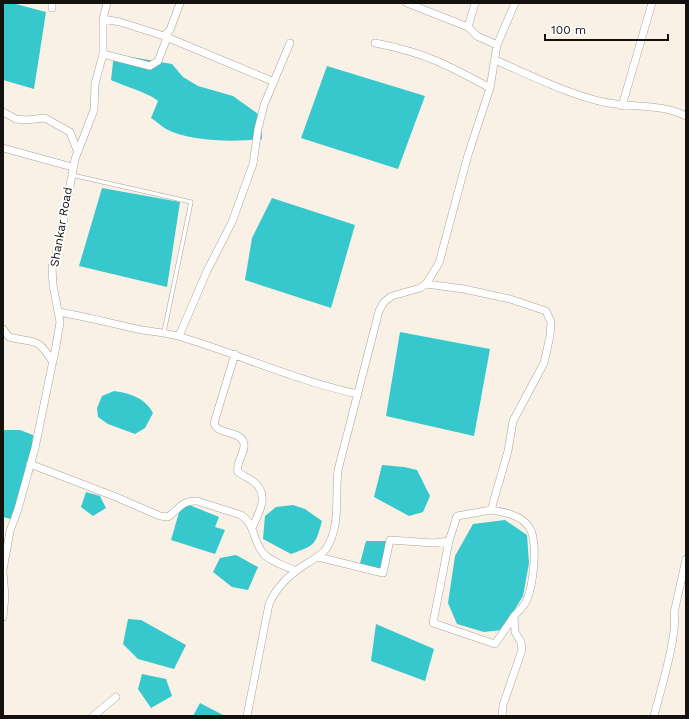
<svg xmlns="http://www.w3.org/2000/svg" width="689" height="719" viewBox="0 0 689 719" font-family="'Work Sans',sans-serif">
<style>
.water{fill:#36c8cc}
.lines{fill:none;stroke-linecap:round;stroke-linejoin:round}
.lane-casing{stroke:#aba399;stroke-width:4.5}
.street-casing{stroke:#aba399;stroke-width:8}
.lane{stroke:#fff;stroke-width:3.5}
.street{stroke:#fff;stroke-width:7}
.labels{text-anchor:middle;stroke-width:4;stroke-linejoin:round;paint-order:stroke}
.street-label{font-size:12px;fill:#14110e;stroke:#fff}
</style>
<rect width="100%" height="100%" fill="#f9f0e6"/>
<path class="water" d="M3,3h9l34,9 -12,77 -31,-9z
M114,54l58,10 11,13 15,9 35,10 28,20 1,23c-26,3 -72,3 -96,-10 -5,-3 -10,-8 -15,-11l7,-17c-9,-8 -34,-15 -47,-21z
M327,66l98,30 -27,73 -97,-31z
M102,188l78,14 -13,85 -88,-21z
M272,198l83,27 -24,83 -86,-28 7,-42z
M400,332l90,17 -16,87 -88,-20z
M114,391c16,2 31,7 39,22l-8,15 -10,6 -27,-10 -10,-7 -1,-9 5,-12z
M3,430h17l13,5 -1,14 -18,71 -11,-3z
M382,465l22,2 13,3 13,26 -7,16 -14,4 -35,-19z
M86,492l14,4 6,12 -13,8 -12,-9z
M182,502l37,15 -4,10 10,3 -10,24 -44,-14z
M293,505l12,4 17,12c-7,25 -7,24 -31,33l-28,-15 2,-23 11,-9z
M505,520l22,15 2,28 -6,33 -21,34 -18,2 -27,-8 -9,-21 7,-47 18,-32z
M366,541h20l-5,32 -22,-6z
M236,555l22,12 -10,23 -16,-3 -19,-15 7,-14z
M128,619l13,1 45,25 -12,24 -36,-10 -15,-15z
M376,624l58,25 -9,32 -54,-20z
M142,674l24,5 6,17 -21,12 -13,-19z
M200,703l25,13h-32z"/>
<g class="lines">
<g class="lane-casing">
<path id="lane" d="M72,175l119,27 -27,130"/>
</g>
<g class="street-casing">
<path id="street" d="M407,3l61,24
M475,3l-7,24 9,9 20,9
M52,8v-5
M103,19l17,3 44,14 6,-6 10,-27
M164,36l108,45
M375,43c48,9 73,22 115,45
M103,54l47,12 8,-5 9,-23
M495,60c35,15 70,33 108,42 27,6 58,1 83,14
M622,106l30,-103
M3,112l13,7 10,1 19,-2 25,14 7,18
M3,148l69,19
M426,284l38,5 46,10 36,12 5,11 -1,14 -6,27 -31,58 -5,30 -17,59c13,2 30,5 38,17 10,14 4,60 -3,75 -3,5 -8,10 -12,14l1,16 6,10 1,8 -19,55 -1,11
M59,312c28,5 55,12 83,18 13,2 26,3 39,7 60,18 116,44 177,57
M3,329l6,8c28,7 27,-1 44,25
M179,336l28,-65 25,-49 21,-58 5,-35 6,-24 26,-62
M235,354l-21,69c3,12 24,7 29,18 5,10 -8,20 -5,31 5,4 11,6 16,10 16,13 5,31 -2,46
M30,464l86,33 44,19 8,1c11,-8 14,-17 29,-16l44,14c14,9 12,26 22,38 7,9 23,13 33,18
M449,541l-16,82 62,21 19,-28
M318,557l65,16 7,-33 43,3 16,-2 8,-25 34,-6
M3,570l7,-39 8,-22 17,-61 21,-102 4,-24 -7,-37 -1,-18 7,-22 16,-86 19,-49 1,-26 8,-30v-35l4,-16
M3,572l2,24 -2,21
M93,716l23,-19
M247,716l22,-112c8,-18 21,-30 37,-40 7,-4 15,-9 20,-15 15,-22 9,-54 12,-79l41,-159 5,-9 8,-6 28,-8 6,-4 13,-21 29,-108 22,-67 7,-43 18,-42
M654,716c6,-24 24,-81 20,-103l12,-54"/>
</g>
<use href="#lane" class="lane"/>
<use href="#street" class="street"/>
</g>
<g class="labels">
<g class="street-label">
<text transform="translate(61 227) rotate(-80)" y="4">Shankar Road</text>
</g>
</g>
<rect width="689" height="719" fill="none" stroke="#14110e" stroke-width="8"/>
<path d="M545 34v6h123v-6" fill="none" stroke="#14110e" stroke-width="2"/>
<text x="551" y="34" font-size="12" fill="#14110e" stroke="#ffffff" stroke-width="3" paint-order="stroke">100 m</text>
</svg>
